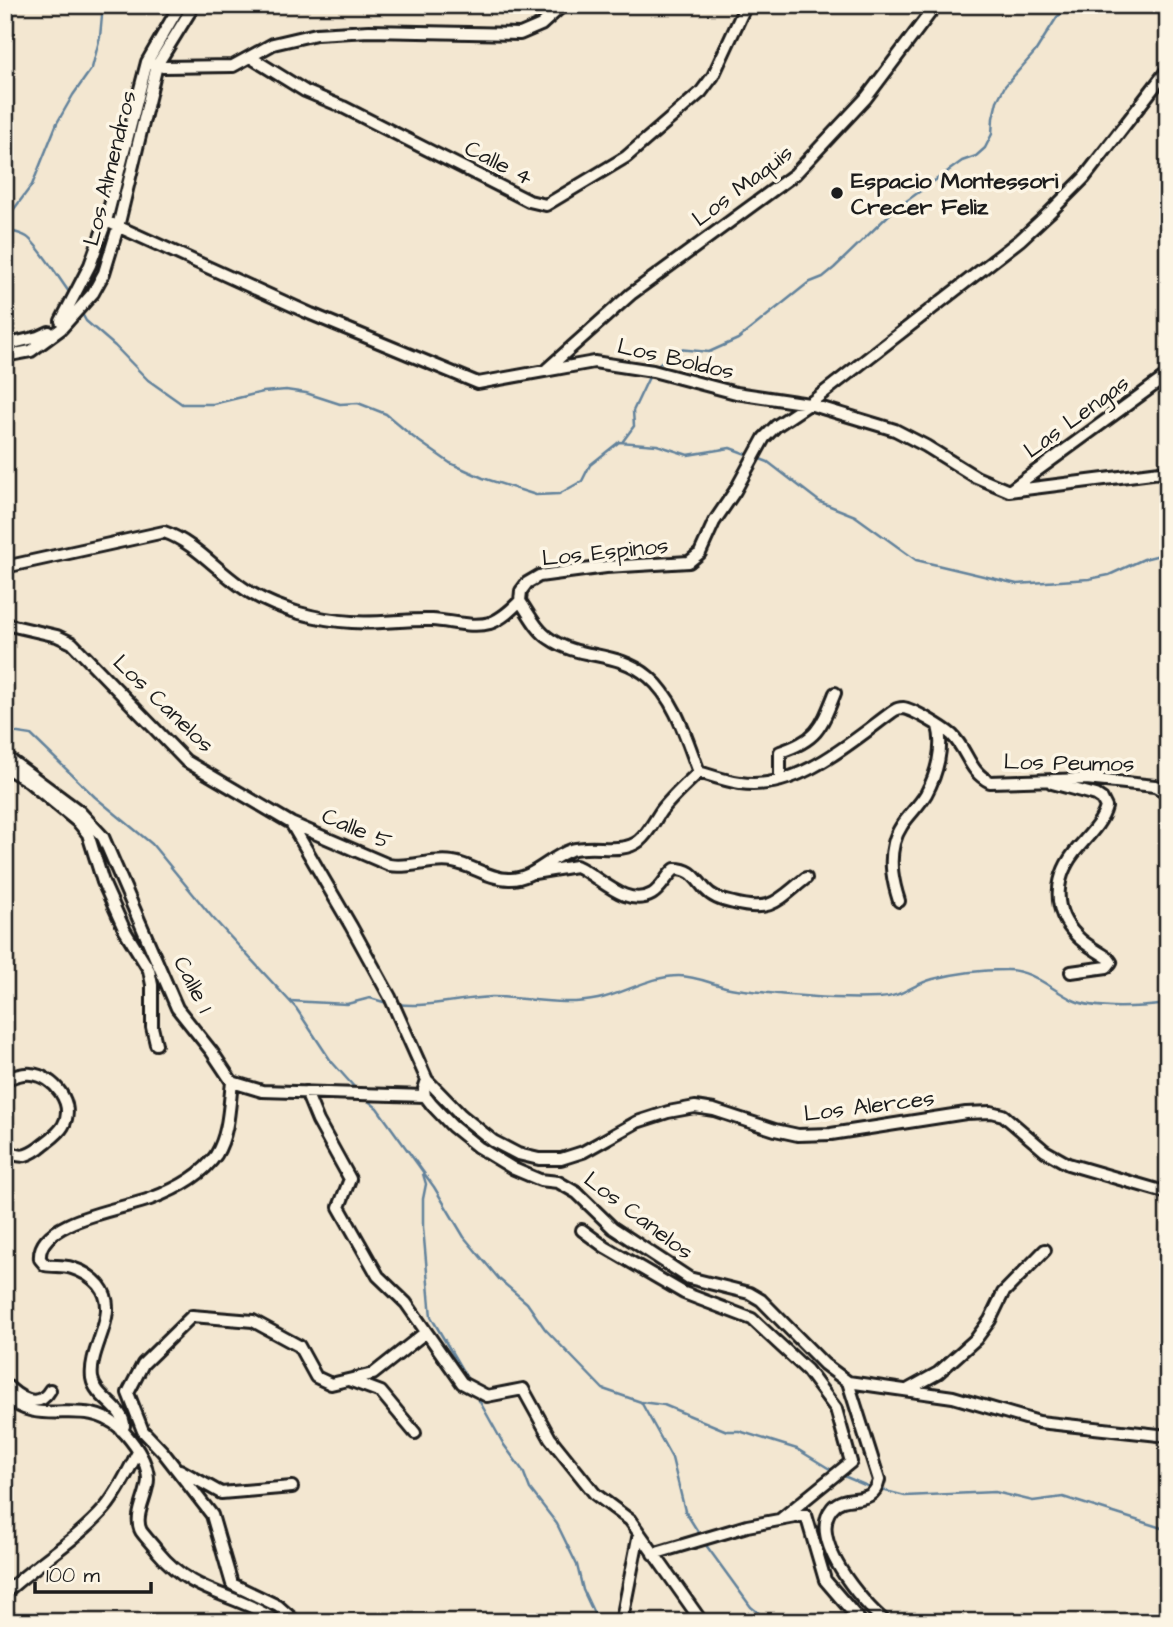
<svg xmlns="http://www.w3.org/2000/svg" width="1173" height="1627" viewBox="0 0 1173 1627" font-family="'Architects Daughter',sans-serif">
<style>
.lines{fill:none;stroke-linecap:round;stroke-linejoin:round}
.stream{stroke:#62829b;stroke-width:2.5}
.minor-casing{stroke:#1c1c1c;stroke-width:16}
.minor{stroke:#fcf5e5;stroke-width:10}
.poi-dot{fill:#1c1c1c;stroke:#fcf5e5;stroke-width:2.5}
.labels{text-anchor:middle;stroke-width:7;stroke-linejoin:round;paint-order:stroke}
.street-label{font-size:23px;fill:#1c1c1c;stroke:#fcf5e5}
.poi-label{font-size:23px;font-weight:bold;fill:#1c1c1c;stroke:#fcf5e5;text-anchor:start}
</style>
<rect width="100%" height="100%" fill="#f3e7d1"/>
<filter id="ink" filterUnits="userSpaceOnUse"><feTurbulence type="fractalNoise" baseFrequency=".0143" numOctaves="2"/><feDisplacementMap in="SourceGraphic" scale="14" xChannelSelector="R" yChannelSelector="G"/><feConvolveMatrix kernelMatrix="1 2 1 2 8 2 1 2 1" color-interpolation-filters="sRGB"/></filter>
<g filter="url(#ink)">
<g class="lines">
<path class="stream" d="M5,221l27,-36 25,-62 16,-28 19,-27 8,-31 3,-32
M5,230c7,2 16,3 22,7 12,8 34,45 45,59
M80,310l6,11 29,25 33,34 34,24h31l50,-12 23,-2 20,3 34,11 18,-1 28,11 27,23 37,26 33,15 53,17 23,-1 23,-13 8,-16 29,-23 38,3 31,10 42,-7 19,7
M655,367l23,-18 31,3 29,-13 70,-56 15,-6 11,-9 60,-58 68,-49 14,-5 9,-8 7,-14 1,-16 4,-17 8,-15 30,-34 22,-35 14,-12
M623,441l11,-15 -1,-15 17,-36
M755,457l13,5 52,40 35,14 61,44 101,24 72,-5 20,-4 35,-16 24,-6
M1165,680l3,-36
M5,731l26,4 64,62 57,47 60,73 84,91 35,53 25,28
M290,1001l57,3 23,-6 17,5
M397,1004c31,4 63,-6 95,-7 35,0 70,10 106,2 28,-6 52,-23 81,-23 20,0 38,11 57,13 45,6 97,11 143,9 24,-1 32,-13 54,-19 23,-6 49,-9 73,-9 25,-1 46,20 67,30 24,11 69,7 95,4
M366,1099l11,9 57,79 30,50 35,42 28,24 18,26 58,60 38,13 23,3 63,26h12l58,18 36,22
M423,1174l3,10 -3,15v28l8,90 37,63
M476,1395l28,50 19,26 7,18 27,35 20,41 6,25 15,32
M641,1402l31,56 13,53 15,24
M839,1474l33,14
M878,1489l27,7 90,-4 38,9 30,-4 105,33
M703,1541l48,66 19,15"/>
<g class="minor-casing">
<path id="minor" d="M250,57l55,34 38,16 186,94 17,4 80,-48 75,-65 12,-16 33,-71
M147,62l16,5 70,-1 40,-22 43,-10 53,-3 151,3 21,-9 22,-20
M106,221l205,93 167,69 116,-21 59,9 83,22 73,11 86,26 31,16 50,31 33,14 159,-20
M61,321l29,-56 16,-44 41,-159 33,-57
M5,345l33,-8 11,-5
M5,356l26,-5 30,-22 32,-36 11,-20 14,-46 39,-162 37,-60
M547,369l84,-75 164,-120 71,-76 70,-93
M1009,491l159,-116
M5,567l159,-35c33,11 56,43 87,61 29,17 67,27 101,29 27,2 53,-3 80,-2 18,1 41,8 58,3 12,-4 22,-14 30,-22l1,-10 6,-8 12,-7 67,-9 83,-5 11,-9 14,-31 21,-31 29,-53 12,-12 33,-22 211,-164 29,-27 35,-35 84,-109
M520,601c9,13 17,30 30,38 30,21 67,11 99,38 27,23 38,64 50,95
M5,624l52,12 15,7 114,118 105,62 98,42c22,4 42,-7 64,-3 19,3 36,17 56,17 23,1 41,-22 62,-29 22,-7 50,5 68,-9 10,-8 15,-20 22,-30 11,-14 25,-27 38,-39
M5,756l74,55 24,26 74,171 35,44 20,30 30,9 163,5
M5,767l23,14 51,42 9,11 15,48 22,49 24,39 3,15v42l4,17
M699,772c13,4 27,9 41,11 56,9 111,-41 152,-71 5,-3 5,-4 11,-4 10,1 41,20 49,27 16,16 17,37 38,47l96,-3 69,7 13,7
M780,779v-27c37,-12 41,-24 55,-59
M1052,783l44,12 6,4 4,8c-4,16 -18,29 -28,41 -23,26 -28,61 -1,88 8,9 21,15 31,22l3,4 -4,5 -36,5
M291,823l60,103 39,71 37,83 34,35 32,26 25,13 21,5h22l22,-7 54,-30 31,-10 27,-5 19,3 61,20 23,5 33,-1 135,-21 25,-1 12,3 42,36 23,13 100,29
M534,873l42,-7c23,10 50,43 76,28 10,-6 14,-18 23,-25 17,0 20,9 30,20 7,8 18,12 29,14 38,10 44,-3 72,-25
M899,901c-6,-19 -10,-38 -5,-58 5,-21 22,-32 32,-49 11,-20 18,-47 12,-68
M5,1080c9,-4 17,-7 26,-6 23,2 45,30 32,52 -5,9 -16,15 -24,22 -14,10 -20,10 -34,1
M427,1080l-3,9 1,7 7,9 20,21 26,21 36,22 26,11 18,2 19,11 36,35 76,50 60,15 12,7 63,64 24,18 105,15 86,25 129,14
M306,1092l12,29 32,58 -11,28 39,69 28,27 56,80 25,13 36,-7 27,49 45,56 35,26 72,102
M582,1230l23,17 79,46 68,26 55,51 29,39 15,53 -70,57
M349,1380l32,12 34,41
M848,1382l31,98c-6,29 -33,11 -47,28 -25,31 31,96 54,114
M5,1384c13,13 33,27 45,6
M909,1389l29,-16 38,-34 14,-19 13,-27 42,-43
M5,1396c35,34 78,-1 115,32 12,12 28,33 28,51 0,16 -15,37 -7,52 5,7 12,14 17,21 37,45 77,39 119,70
M121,1430l3,-4c0,-19 -29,-28 -32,-48 -4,-31 30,-65 7,-93 -7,-8 -17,-14 -27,-17 -10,-3 -18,-1 -27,-3l-5,-6c-4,-39 84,-50 110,-60 24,-9 51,-22 66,-44 13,-21 13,-48 16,-73
M180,1470l41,23 71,-6
M653,1554l94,-28 59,-11 19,65 36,42
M5,1593c32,-30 71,-52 100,-85 14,-17 23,-37 33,-56
M296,1622l-18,-16 -46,-22 -20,-69 -49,-63 -20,-21 -15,-38 15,-29 49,-48 61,5 46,25 17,31 15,7 42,-10 53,-42
M619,1622l4,-8 16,-81"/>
</g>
<use href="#minor" class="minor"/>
</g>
</g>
<circle class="poi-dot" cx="837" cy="193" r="7"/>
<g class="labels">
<g class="street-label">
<text transform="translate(499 162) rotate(27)" y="8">Calle 4</text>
<text transform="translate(109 168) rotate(-76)" y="8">Los Almendros</text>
<text transform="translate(742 185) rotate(-37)" y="8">Los Maquis</text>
<text transform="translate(676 358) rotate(13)" y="8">Los Boldos</text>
<text transform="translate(1076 416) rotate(-36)" y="8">Las Lengas</text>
<text transform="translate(605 551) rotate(-6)" y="8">Los Espinos</text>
<text transform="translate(164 703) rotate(44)" y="8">Los Canelos</text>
<text transform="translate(1069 762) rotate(1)" y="8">Los Peumos</text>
<text transform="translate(357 828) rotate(23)" y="8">Calle 5</text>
<text transform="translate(194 984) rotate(63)" y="8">Calle 1</text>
<text transform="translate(869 1105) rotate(-7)" y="8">Los Alerces</text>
<text transform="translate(639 1215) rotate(37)" y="8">Los Canelos</text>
</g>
<g class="poi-label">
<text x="851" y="188">Espacio Montessori<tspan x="851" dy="26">Crecer Feliz</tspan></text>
</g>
</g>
<rect width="1173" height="1627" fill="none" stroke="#fcf5e5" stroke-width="28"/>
<rect x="14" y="14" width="1145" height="1599" fill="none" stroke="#1c1c1c" stroke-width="2.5" filter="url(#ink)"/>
<path d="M35 1582v10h116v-10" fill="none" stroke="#1c1c1c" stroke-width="3.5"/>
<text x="46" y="1582" font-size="21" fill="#1c1c1c" stroke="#fcf5e5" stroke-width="5" paint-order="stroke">100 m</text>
</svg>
